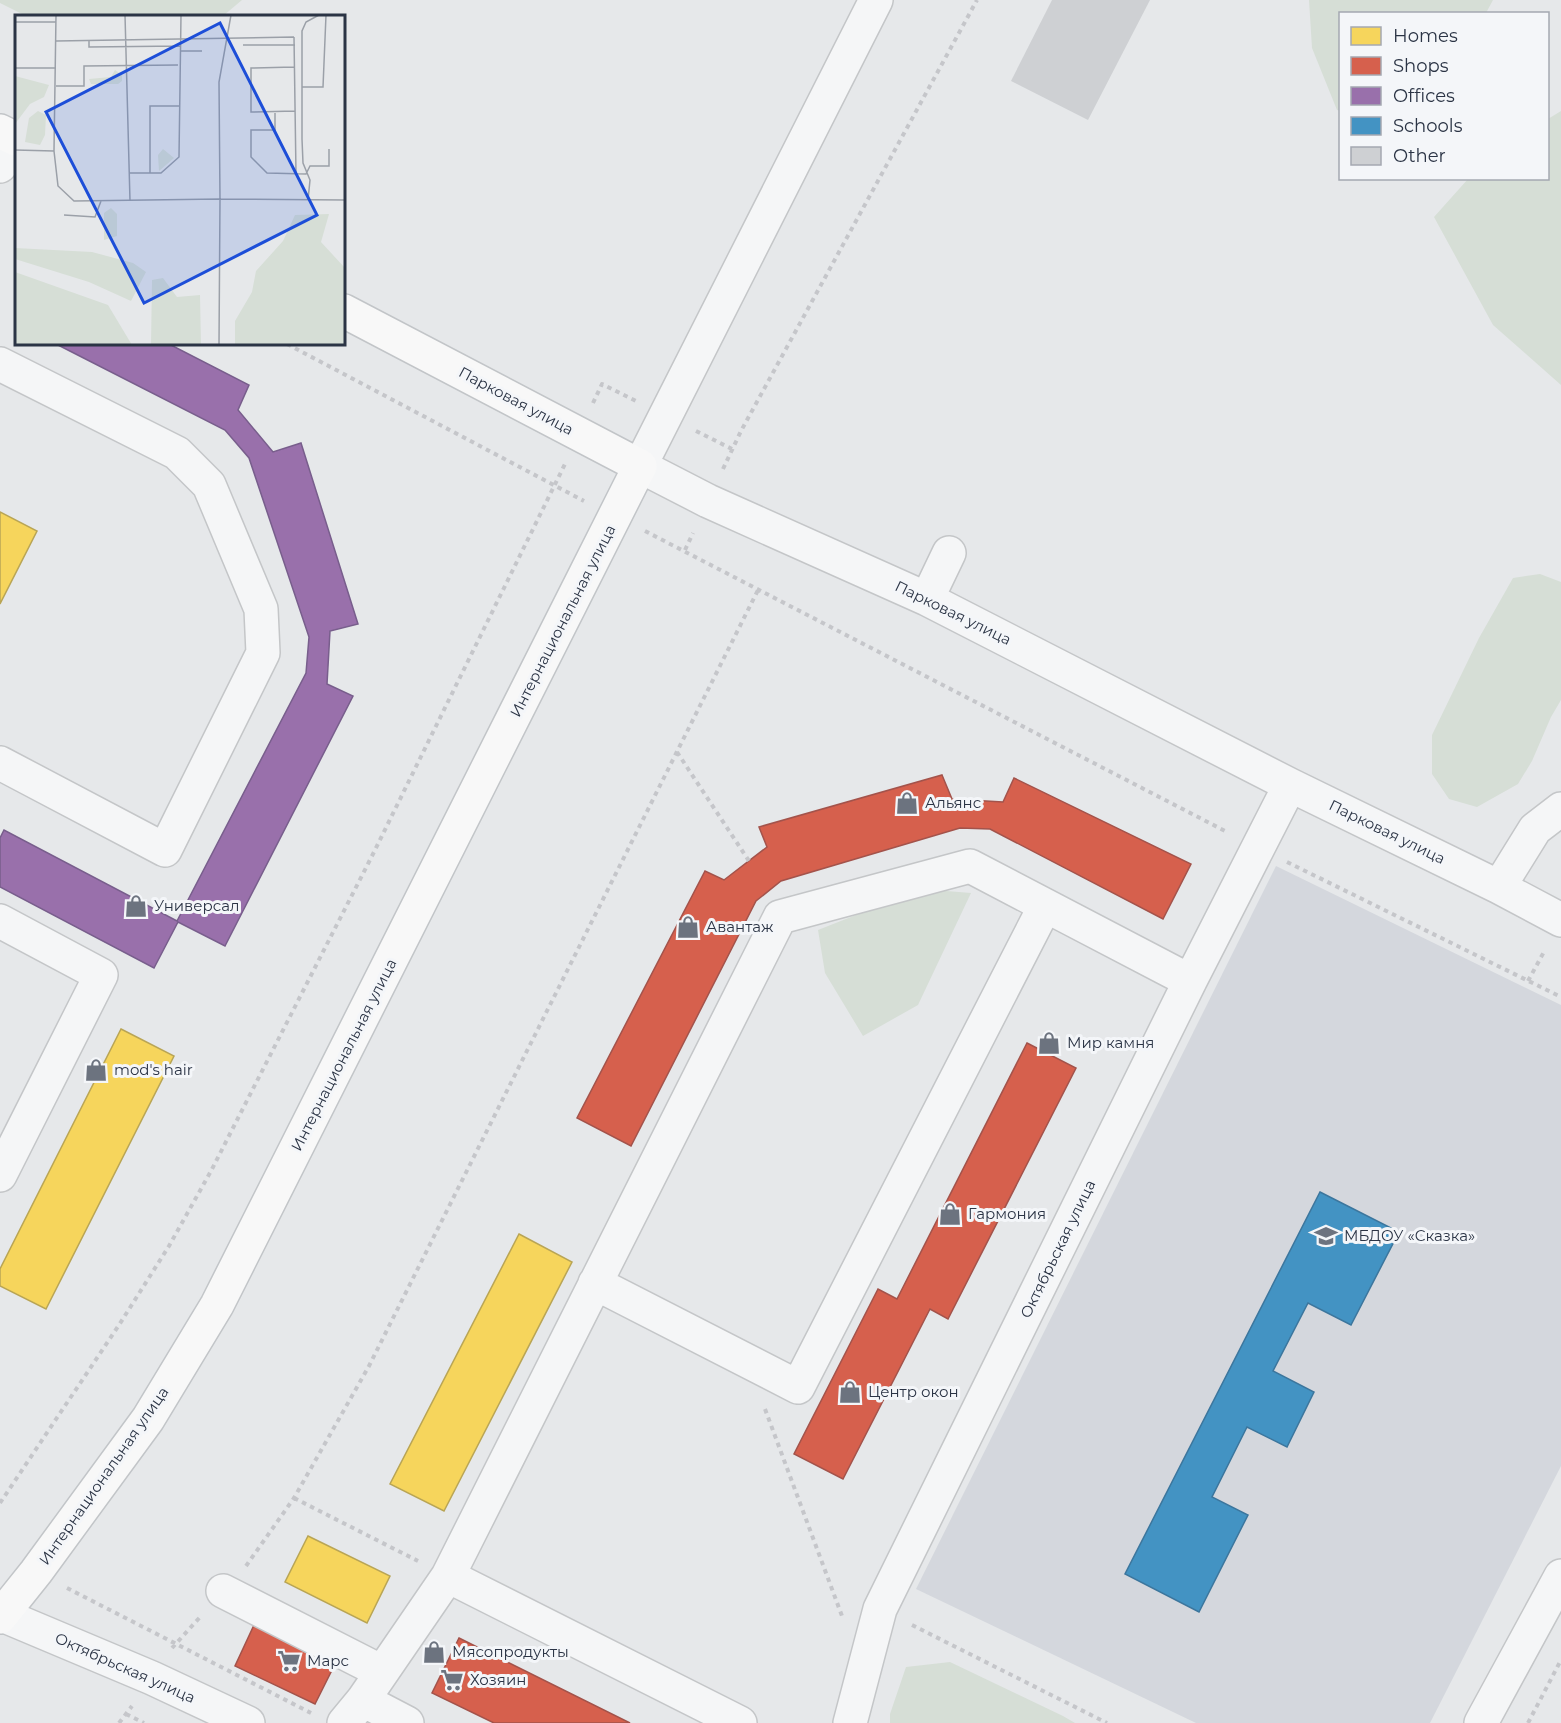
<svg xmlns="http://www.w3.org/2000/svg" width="1561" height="1723" viewBox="0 0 1561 1723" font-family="Montserrat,sans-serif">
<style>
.built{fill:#d4d7dd}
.green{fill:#d6ded6}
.homes{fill:#f6d55c;stroke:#b9a555;stroke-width:1.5}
.shops{fill:#d6604d;stroke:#a3534b;stroke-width:1.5}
.offices{fill:#9970ab;stroke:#785e8c;stroke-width:1.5}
.schools{fill:#4393c3;stroke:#3c769d;stroke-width:1.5}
.building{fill:#ced0d3}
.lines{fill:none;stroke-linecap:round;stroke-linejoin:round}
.minor-casing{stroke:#c4c6c8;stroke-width:36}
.major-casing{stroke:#c2c5c8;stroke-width:36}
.path{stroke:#c5c6ca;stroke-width:4;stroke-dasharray:4.5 4.5;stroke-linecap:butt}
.minor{stroke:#f5f6f7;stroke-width:33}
.major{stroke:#f8f8f8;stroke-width:33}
.labels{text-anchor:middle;stroke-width:6;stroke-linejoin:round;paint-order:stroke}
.street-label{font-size:15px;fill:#2b3445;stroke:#f4f6f9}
.poi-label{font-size:15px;fill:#2b3445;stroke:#f4f6f9;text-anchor:start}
.inset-road{fill:none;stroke:#9ba0a8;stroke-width:1.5}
.view{fill:#1d4ed8;fill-opacity:0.15;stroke:#1d4ed8;stroke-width:3}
.inset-edge{fill:none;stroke:#2b3445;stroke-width:3}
</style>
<rect width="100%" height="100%" fill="#e6e8ea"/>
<path class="built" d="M1276,866l285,139v461l-131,257h-234l-280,-134z"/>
<path class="green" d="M0,0h242l-19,16h-197l-26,-13z
M1309,0h184l-7,13 -146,1v97l-3,-1 -25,-62z
M1561,111v274l-68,-60 -59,-108 34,-38 80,-1v-59z
M1540,574l21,8v118l-10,17 -19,44 -14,23 -41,23 -28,-8 -17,-25v-39l47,-97 34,-60z
M922,889l49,4 -53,112 -55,31 -38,-63 -7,-43z
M950,1662l113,54 12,7h-185v-9l16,-47z"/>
<path class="homes" d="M0,512l37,19 -37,73z
M121,1029l53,27 -128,253 -46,-23v-17z
M519,1234l53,28 -128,249 -54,-27z
M308,1536l82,40 -23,47 -82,-41z"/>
<path class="shops" d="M942,775l10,24 51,3 11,-24 177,86 -28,55 -173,-90 -30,-1 -179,53 -25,20 -125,245 -54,-28 128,-247 19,9 43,-33 -8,-20z
M1027,1043l49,25 -128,251 -18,-10 -87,170 -49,-25 84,-165 19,10z
M254,1625l81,39 -20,40 -80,-38z
M459,1638l171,85h-136l-62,-30z"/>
<path class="offices" d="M59,344h110l80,41 -11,25 35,42 28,-9 57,181 -28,7 -3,53 26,12 -128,250 -47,-24 -24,46 -154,-81v-49l4,-8 173,91 129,-248 3,-36 -60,-179 -24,-28 -167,-85z"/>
<path class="schools" d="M1320,1192l79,40 -48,93 -43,-22 -35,68 41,21 -27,55 -40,-20 -35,70 36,18 -49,97 -74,-38z"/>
<path class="building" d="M1052,0h98l-62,120 -77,-39z"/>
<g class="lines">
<g class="minor-casing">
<path id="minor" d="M876,0l-236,466 68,35 219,98 363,186 209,102 62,33
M0,166l14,-28
M0,364l177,89 32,32 52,124 2,44 -98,197 -165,-87
M927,599l22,-46
M1499,887l36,-58 26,-20
M0,921l101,54 -101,200
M595,1283l203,104 247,-481
M448,1576l292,147
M223,1591l159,81
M0,1614l152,64 96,45
M363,1700l44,23
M344,1723l19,-23 85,-124 332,-659 190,-51 220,115
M850,1723l30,-114 310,-628 100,-196
M1481,1723l80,-147"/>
</g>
<g class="major-casing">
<path id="major" d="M0,131l16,8
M0,1617l36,-45 112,-153 69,-114 423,-839 -296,-155"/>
</g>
<path class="path" d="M287,344l297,157
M593,403l9,-19 34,17
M696,431l36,18
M723,469l18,-38 236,-431
M645,531l582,301
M685,550l8,-17
M677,752l72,109
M1287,862l274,135
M1528,981l17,-31
M765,1409l77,207
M294,1498l124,63
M0,1503l119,-178 50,-79 42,-75 163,-319 191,-388
M246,1566l48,-68 75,-132 389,-776
M67,1588l244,125
M912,1625l195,98
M172,1648l29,-32
M126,1714l18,9
M119,1723l13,-17
M1528,1723l33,-63"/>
<use href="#minor" class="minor"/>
<use href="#major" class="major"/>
</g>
<defs>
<g id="shop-bare" transform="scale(1.8)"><path d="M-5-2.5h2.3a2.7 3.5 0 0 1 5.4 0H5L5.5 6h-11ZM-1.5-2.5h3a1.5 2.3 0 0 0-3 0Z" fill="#6c737f" stroke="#f4f6f9" stroke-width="2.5" paint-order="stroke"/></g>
<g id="school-bare" transform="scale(1.8)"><path d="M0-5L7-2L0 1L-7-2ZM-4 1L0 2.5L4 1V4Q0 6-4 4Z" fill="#6c737f" stroke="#f4f6f9" stroke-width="2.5" paint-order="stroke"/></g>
<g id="supermarket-bare" transform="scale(1.8)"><path d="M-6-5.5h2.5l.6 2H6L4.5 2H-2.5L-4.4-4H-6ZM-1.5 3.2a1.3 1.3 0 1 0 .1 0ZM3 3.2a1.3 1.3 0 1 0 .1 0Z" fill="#6c737f" stroke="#f4f6f9" stroke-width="2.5" paint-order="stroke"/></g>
</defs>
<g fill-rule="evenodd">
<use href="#shop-bare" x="907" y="803"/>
<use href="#shop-bare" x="136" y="906"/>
<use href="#shop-bare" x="688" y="927"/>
<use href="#shop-bare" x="1049" y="1043"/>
<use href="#shop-bare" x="96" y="1070"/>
<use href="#shop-bare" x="950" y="1214"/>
<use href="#school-bare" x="1326" y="1236"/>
<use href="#shop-bare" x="850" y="1392"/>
<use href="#shop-bare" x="434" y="1652"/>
<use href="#supermarket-bare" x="289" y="1661"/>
<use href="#supermarket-bare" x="452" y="1680"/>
</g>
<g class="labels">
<g class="street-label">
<text transform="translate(516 401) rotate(28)" y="5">Парковая улица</text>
<text transform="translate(953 613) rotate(26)" y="5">Парковая улица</text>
<text transform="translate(563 621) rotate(-63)" y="5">Интернациональная улица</text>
<text transform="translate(1387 832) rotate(26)" y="5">Парковая улица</text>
<text transform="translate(344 1055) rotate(-63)" y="5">Интернациональная улица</text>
<text transform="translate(1058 1249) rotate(-64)" y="5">Октябрьская улица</text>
<text transform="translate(104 1476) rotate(-55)" y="5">Интернациональная улица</text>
<text transform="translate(125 1668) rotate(24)" y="5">Октябрьская улица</text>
</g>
<g class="poi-label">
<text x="925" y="808">Альянс</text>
<text x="154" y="911">Универсал</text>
<text x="706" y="932">Авантаж</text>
<text x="1067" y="1048">Мир камня</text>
<text x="114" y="1075">mod's hair</text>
<text x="968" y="1219">Гармония</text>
<text x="1344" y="1241">МБДОУ «Сказка»</text>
<text x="868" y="1397">Центр окон</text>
<text x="452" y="1657">Мясопродукты</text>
<text x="307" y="1666">Марс</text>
<text x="470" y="1685">Хозяин</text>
</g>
</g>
<g transform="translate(15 15)">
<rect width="330" height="330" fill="#e6e8ea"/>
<path d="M100,55l7,5v6l-4,3h-27l-2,-5 22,-2zM0,61l34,9 -5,12 -14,7 -15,20zM23,96l8,4 -1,20 -5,10 -15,-3 4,-24zM148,134l11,9 -15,13 -1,-16zM96,193l6,6v22l-13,4v-27zM314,199l-8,28 24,26v77h-110v-24l17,-29 4,-21 27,-30 12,-26zM0,233l77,4 41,11 13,9 -15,29 -42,-19 -74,-23zM0,257l93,33 24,40h-117zM148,263l14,19 23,-2 1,50h-50l1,-65z" fill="#d6ded6"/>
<path class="inset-road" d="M41,0l-2,136 4,35 16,15 146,-2 -1,146M110,0l5,186M216,0l-12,67 1,117 125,1M0,7h41M279,22l2,137M41,26l238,-4M74,26v6l92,-1M228,30h52M165,36h22M279,52l-43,1v44l44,-1M0,53h41M41,71h28v-20l94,-1M287,72h21l3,-72M260,98v17h-24v27l16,16 39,1 4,-8h19v-17M0,135l39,1M115,158h31l18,-16 2,-142M135,158v-67h29M293,185l2,-20 -7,-17 -1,-24v-108l4,-9 13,-7M49,200l31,2 6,-16"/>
<path class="view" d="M205,8l97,192 -173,88 -98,-191z"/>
<rect width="330" height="330" class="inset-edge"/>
</g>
<rect x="1339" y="12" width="210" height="168" fill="#f4f6f9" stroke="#a4a8b1" stroke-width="1.5"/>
<rect x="1351" y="27" width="30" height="18" fill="#f6d55c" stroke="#a4a8b1" stroke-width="1.5"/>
<text x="1393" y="42" font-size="18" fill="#2b3445">Homes</text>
<rect x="1351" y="57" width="30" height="18" fill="#d6604d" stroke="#a4a8b1" stroke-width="1.5"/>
<text x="1393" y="72" font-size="18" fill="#2b3445">Shops</text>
<rect x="1351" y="87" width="30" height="18" fill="#9970ab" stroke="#a4a8b1" stroke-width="1.5"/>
<text x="1393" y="102" font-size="18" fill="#2b3445">Offices</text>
<rect x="1351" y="117" width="30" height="18" fill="#4393c3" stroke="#a4a8b1" stroke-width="1.5"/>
<text x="1393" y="132" font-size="18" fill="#2b3445">Schools</text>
<rect x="1351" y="147" width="30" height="18" fill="#ced0d3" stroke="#a4a8b1" stroke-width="1.5"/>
<text x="1393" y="162" font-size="18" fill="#2b3445">Other</text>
</svg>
